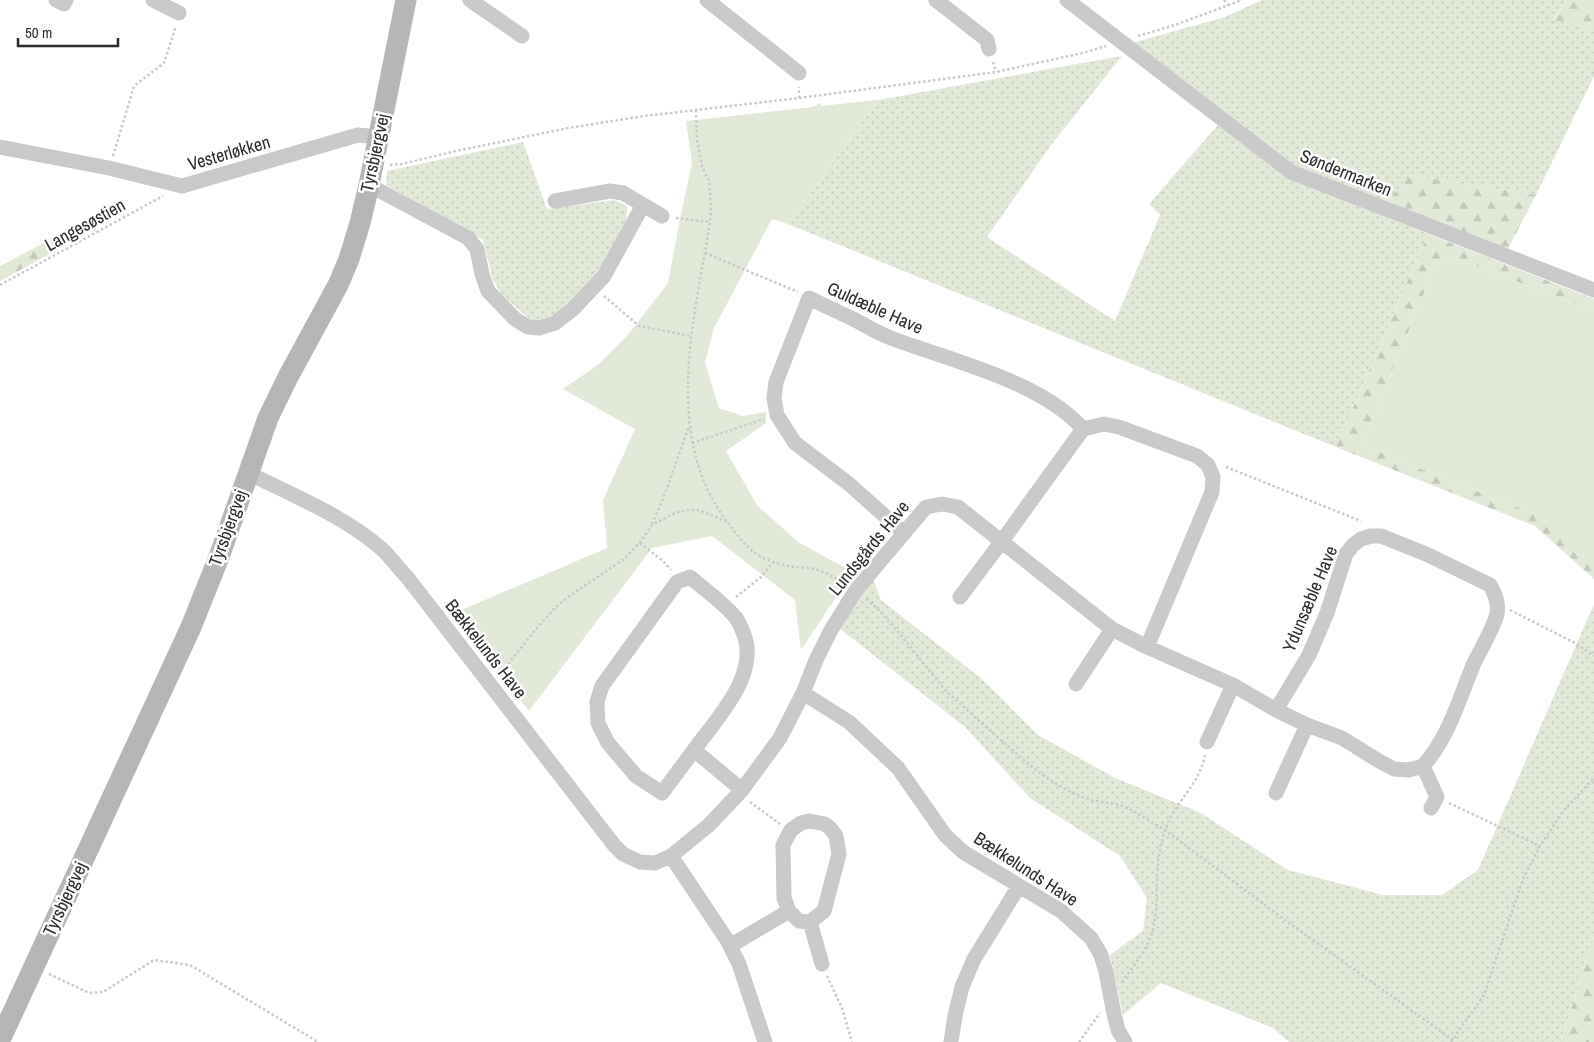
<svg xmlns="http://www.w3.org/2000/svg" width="1594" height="1042" viewBox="0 0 1594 1042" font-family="'Archivo Narrow',sans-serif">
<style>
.grass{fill:url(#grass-dots)}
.forest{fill:url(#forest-firs)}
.park{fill:#e3e9d9}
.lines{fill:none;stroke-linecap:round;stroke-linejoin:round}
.path{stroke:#c9c9c9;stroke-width:2.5;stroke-dasharray:2.5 2.5;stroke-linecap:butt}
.street{stroke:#c9c9c9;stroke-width:15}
.secondary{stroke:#b6b6b6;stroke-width:21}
.labels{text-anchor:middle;stroke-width:5;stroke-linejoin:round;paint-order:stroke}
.street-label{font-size:18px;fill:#2c2c2c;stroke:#fff}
</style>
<defs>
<pattern id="grass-dots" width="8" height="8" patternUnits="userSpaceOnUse" patternTransform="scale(1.25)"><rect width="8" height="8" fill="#e3e9d9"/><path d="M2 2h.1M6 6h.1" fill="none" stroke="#c3c8ba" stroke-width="1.8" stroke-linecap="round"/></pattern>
<pattern id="forest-firs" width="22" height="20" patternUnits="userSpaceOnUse" patternTransform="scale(1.25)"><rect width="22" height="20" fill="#e3e9d9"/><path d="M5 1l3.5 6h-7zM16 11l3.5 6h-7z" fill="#c3c8ba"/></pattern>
</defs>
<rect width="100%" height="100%" fill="#fff"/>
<path class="grass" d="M1262,0h304l-12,19 40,12v45l-58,119 -126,-20 -24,28 -96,-36 -158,-124 93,-26z
M1122,56l-71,89 -64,92 128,84 45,-106 -11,-11 69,-79 71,53 139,56 -92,213 -548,-223 90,-124z
M523,142l24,67 68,-9 12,6 -1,17 -26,46 -37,43 -30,10 -31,-27 -9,-15 -10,-40 -97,-55 1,-14z
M871,573l10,27 101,79 56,56 77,43 86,35 87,57 95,25h59l36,-25 116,-266v333l-33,103 2,2h-274l-16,-14 -112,-45 -38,32 -13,-60 33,-24 4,-33 -27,-42 -90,-58 -65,-71 -131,-103z"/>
<path class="forest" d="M1566,0h28v31l-40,-11z
M1410,175l126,20 -28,54 -122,-46z
M78,225l3,12 -81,44v-15z
M1428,234l166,65v12l-142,-54 -14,2 -76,186 172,69 60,36v29l-59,-53 -199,-79z
M1594,937v105h-31l-2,-1z"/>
<path class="park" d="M878,100l-90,124 -16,-5 -58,109 -9,35 14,45 24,8 23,-4v11l-40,28 31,54 41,37 55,30 -52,78 -6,-50 -83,-64 -60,12 -123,163 -77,-97 155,-66 -4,-48 32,-71 -72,-40 36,-25 29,-29 40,-52 12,-64 12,-56 -6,-42 127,-14 7,-4 1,3z
M1452,257l142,54v255l-60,-52 -172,-69 76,-186z"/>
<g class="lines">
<path class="path" d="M1224,0l5,6
M1138,36l37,-11 67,-25
M993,62l3,10
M799,98v-11
M696,110l1,29 5,27 7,15 2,24 -1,17c-15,95 -47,208 13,294 10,13 19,27 32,37 10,7 23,11 35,13 6,2 13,1 19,2 13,2 24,9 35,15
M113,156l21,-70 30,-23 12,-37
M390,165l12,-1 54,-13 112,-23 76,-12 155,-18 197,-26 87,-19 23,-7
M676,218l34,4
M705,253l93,39
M0,285l163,-89
M604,296l35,30 52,10
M692,443l72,-24
M1226,467l135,54
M652,524l11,-25 26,-73
M640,543l23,18 8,9
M736,597l25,-20 12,-15
M866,599l11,9 23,26 46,57 31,28 56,49 20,14 20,11 17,7 26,4 14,5 35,21 120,90 168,120
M1510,610l65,33 19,13
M499,676l36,-46 21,-23 15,-12 53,-36 17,-18 11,-16 23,-12 11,-3h13l28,12
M750,802l30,22
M1449,803l91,43
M49,974l40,19 14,-1 51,-32 36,5 128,77
M827,976l15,32 10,34
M1122,982c10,-14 23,-29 29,-46 8,-23 4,-48 7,-72 1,-11 4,-24 7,-34 9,-27 35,-46 40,-75
M1079,1042l21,-29
M1451,1042l33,-47 39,-116 17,-33 24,-36 30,-32"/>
<path class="street" d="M56,0l8,4 2,-4
M153,0l26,13
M470,0l52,36
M707,0l92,73
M936,0l51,40 2,9
M1067,0l224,172 303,118
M0,147l109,21 73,18 176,-51 21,2
M369,185l99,53 9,11 5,25 6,17 27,28 13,8 11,1 16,-5 18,-14 31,-33 39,-71
M555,201l55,-10 13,2 39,23
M248,473c46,23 97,43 136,78 8,8 15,18 23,26l207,268 9,9 17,8 15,1 16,-7 38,-31 33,-35 38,-52 23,-45 13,-33 15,-30 25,-40 70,-83 16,-3 16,3 154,122 35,18 86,38 43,25 31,15 35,13 37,23 15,8 15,1 14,-4 14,31 -6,11
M904,533l-55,-49 -54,-41 -18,-28 -3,-17 2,-16 33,-84c16,8 32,15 48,23 11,6 23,13 34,17 60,23 150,43 192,91
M960,597l42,-56 81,-112 21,-5 15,3 78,29 11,9 5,12 -1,15 -65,155
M1076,684l36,-55
M803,693l46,29 49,46 47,67 18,17 98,59 30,27 10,17 5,17 8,42 4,16 7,12
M1276,710l33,-55 18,-42 19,-59 7,-9 8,-6 10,-3h10l45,18 64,31c5,9 9,18 7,29 -4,15 -16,35 -23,49 -15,36 -25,74 -51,103
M1207,742l26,-57
M694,750l-32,43 -26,-17 -28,-33 -10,-20 -1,-21 5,-16 75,-104 13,-5c15,13 33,25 46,41 3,4 5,9 7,14 18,42 -26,86 -49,118l48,40
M1276,793l31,-68
M671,856l56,84 12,24 26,78
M810,922l-11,-1 -10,-10 -5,-13 -1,-53 8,-15 10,-7 8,-2 16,3 6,5 5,7 3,18 -15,57 -14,11 12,42
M730,946l59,-35
M951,1042l4,-26 7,-29 12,-28 45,-73"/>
<path class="secondary" d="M0,1040l191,-413 28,-70 49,-139 20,-41 50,-92 11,-26 11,-36 9,-38 37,-185"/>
</g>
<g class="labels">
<g class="street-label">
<text transform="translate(229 153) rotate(-16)" y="6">Vesterløkken</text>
<text transform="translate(375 153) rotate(-78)" y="6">Tyrsbjergvej</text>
<text transform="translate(1346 173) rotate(22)" y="6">Søndermarken</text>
<text transform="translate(85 225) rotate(-29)" y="6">Langesøstien</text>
<text transform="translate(875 308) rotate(24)" y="6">Guldæble Have</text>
<text transform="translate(228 528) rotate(-70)" y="6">Tyrsbjergvej</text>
<text transform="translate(869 548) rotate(-51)" y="6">Lundsgårds Have</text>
<text transform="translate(1310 599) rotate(-67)" y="6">Ydunsæble Have</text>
<text transform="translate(486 649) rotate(52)" y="6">Bækkelunds Have</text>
<text transform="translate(1026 869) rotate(33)" y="6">Bækkelunds Have</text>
<text transform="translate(65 899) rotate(-65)" y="6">Tyrsbjergvej</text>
</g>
</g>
<path d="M18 38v8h100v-8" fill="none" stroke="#2c2c2c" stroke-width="2.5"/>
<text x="25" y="38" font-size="15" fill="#2c2c2c" stroke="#ffffff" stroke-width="4" paint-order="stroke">50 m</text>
</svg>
